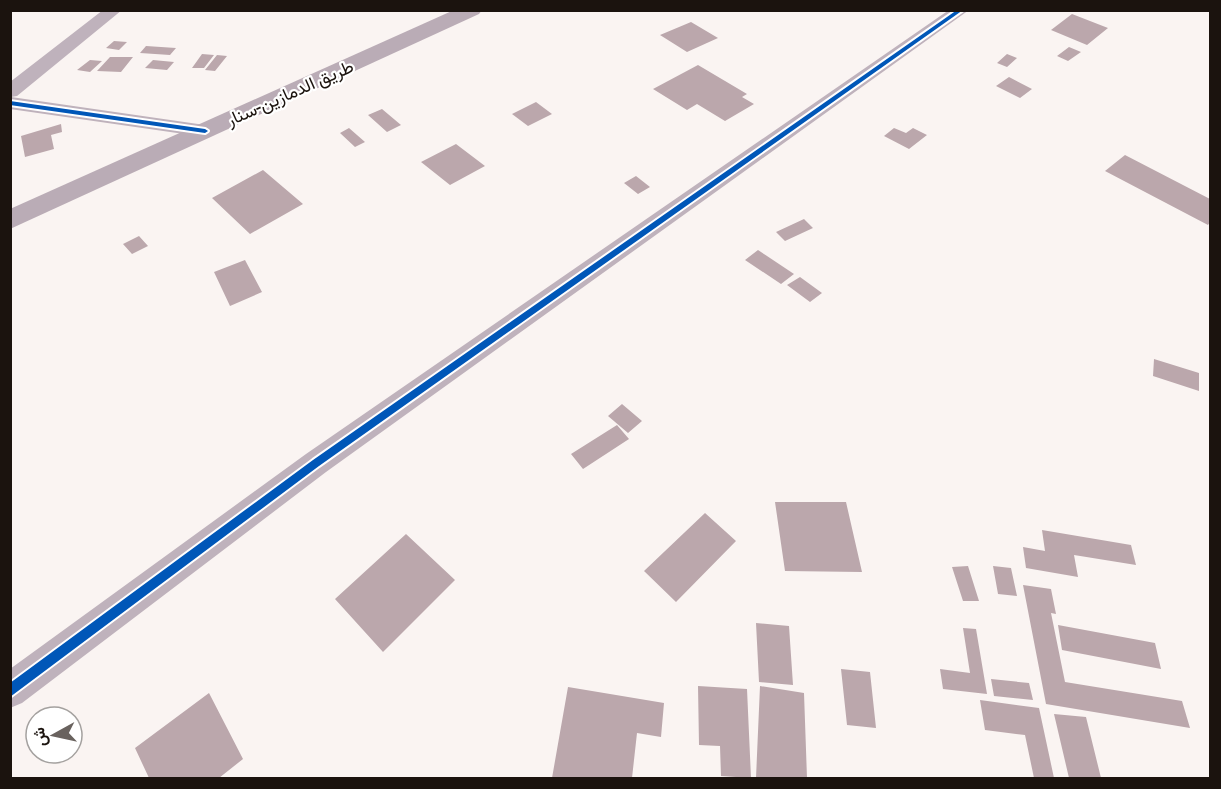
<svg xmlns="http://www.w3.org/2000/svg" width="1221" height="789" viewBox="0 0 1221 789" font-family="'Archivo Narrow',Vazirmatn,sans-serif">
<style>
.building{fill:#bba7ac}
.lines{fill:none;stroke-linecap:round;stroke-linejoin:round}
.street{fill:#bfb2bc;fill-rule:evenodd}
.highway{fill:#baacb6;fill-rule:evenodd}
.cycleway-casing{stroke:#fff;stroke-width:4}
.cycleway{fill:#0057b8;fill-rule:evenodd}
.labels{text-anchor:middle;stroke-width:4.5;stroke-linejoin:round;paint-order:stroke}
.far-street-label{font-size:18px;fill:#1b130e;stroke:#fff}
</style>
<rect width="100%" height="100%" fill="#faf4f2"/>
<path class="building" d="M1072,14l36,14 -21,17 -36,-15z
M691,22l27,16 -31,14 -27,-17z
M114,41l13,1 -8,8 -13,-2z
M146,46l30,2 -6,7 -30,-2z
M1069,47l12,5 -13,9 -11,-5z
M202,54l12,1 -10,13h-12z
M1007,54l10,4 -10,9 -10,-4z
M217,55l10,1 -12,15 -10,-1z
M110,57h23l-12,15 -24,-1z
M90,60l12,1 -12,11 -13,-2z
M153,60l21,2 -7,8 -22,-2z
M698,65l49,29 -5,3 12,7 -29,17 -28,-17 -10,6 -34,-21z
M1009,77l23,12 -12,9 -24,-12z
M536,102l16,12 -24,12 -16,-12z
M382,109l19,16 -14,7 -19,-17z
M61,124l1,8 -11,3 3,14 -29,8 -4,-21z
M349,128l16,14 -10,5 -15,-14z
M894,128l12,5 7,-5 14,7 -18,14 -25,-13z
M456,144l29,22 -35,19 -29,-23z
M1125,155l85,44v23l-2,3 -103,-54z
M263,170l40,34 -53,30 -38,-36z
M636,176l14,11 -12,7 -14,-11z
M804,219l9,9 -28,13 -9,-9z
M139,236l9,10 -16,8 -9,-10z
M758,250l36,24 -13,10 -36,-24z
M245,260l17,32 -32,14 -16,-34z
M800,277l22,16 -12,9 -23,-17z
M1154,359l45,14v18l-46,-15z
M622,404l20,17 -14,12 -20,-17z
M617,425l12,14 -46,30 -12,-15z
M775,502h71l16,70 -77,-1z
M705,513l31,28 -60,61 -32,-31z
M1042,530l89,15 5,20 -62,-10 4,22 -52,-9 -3,-21 22,4z
M406,534l49,46 -72,72 -48,-53z
M968,566l11,35h-16l-11,-34z
M993,566l18,2 6,28 -19,-2z
M1023,585l28,4 5,25 -5,-1 14,69 117,19 8,27 -144,-24z
M756,623l33,3 4,59 -34,-3z
M1058,625l97,18 6,26 -99,-19z
M963,628l13,1 11,65 -44,-5 -3,-20 30,4z
M841,669l29,3 6,56 -29,-3z
M991,679l38,4 4,17 -39,-4z
M698,686l49,3 4,89 -30,-2 -1,-30 -21,-1z
M760,686l44,7 3,85h-51z
M568,687l96,16 -3,34 -24,-4 -5,45h-80z
M209,693l34,66 -24,19h-70l-14,-30z
M980,700l59,8 15,70h-20l-9,-43 -40,-5z
M1054,714l32,3 15,61h-32z"/>
<g class="lines">
<path class="street" d="M103,10h19l-105,86 -6,1 194,28 7,2 3,4 -3,4 -7,2 -195,-28v-27z
M949,10h20l-643,462 -304,231 -12,5v-39l296,-215z"/>
<path class="highway" d="M454,10h28l-3,4 -469,215v-20z"/>
<g class="cycleway-casing">
<path id="cycleway" d="M957,10h6l-644,456 -309,231v-14l303,-223z
M10,101l195,28 3,2 -3,2 -195,-28z"/>
</g>
<use href="#cycleway" class="cycleway"/>
</g>
<g class="labels">
<g class="far-street-label">
<text transform="translate(290 93) rotate(-24)" y="6">طريق الدمازين-سنار</text>
</g>
</g>
<rect width="1221" height="789" fill="none" stroke="#1b130e" stroke-width="24"/>
<g transform="translate(54 735) rotate(262)"><circle r="28" fill="#ffffff" stroke="#a4a19f" stroke-width="1.5"/>
<path d="M0-4.5L10 22L0 15L-10 22Z" fill="#69625e"/>
<text y="-9" font-size="16" font-weight="bold" text-anchor="middle" fill="#1b130e">ش</text>
</g>
</svg>
